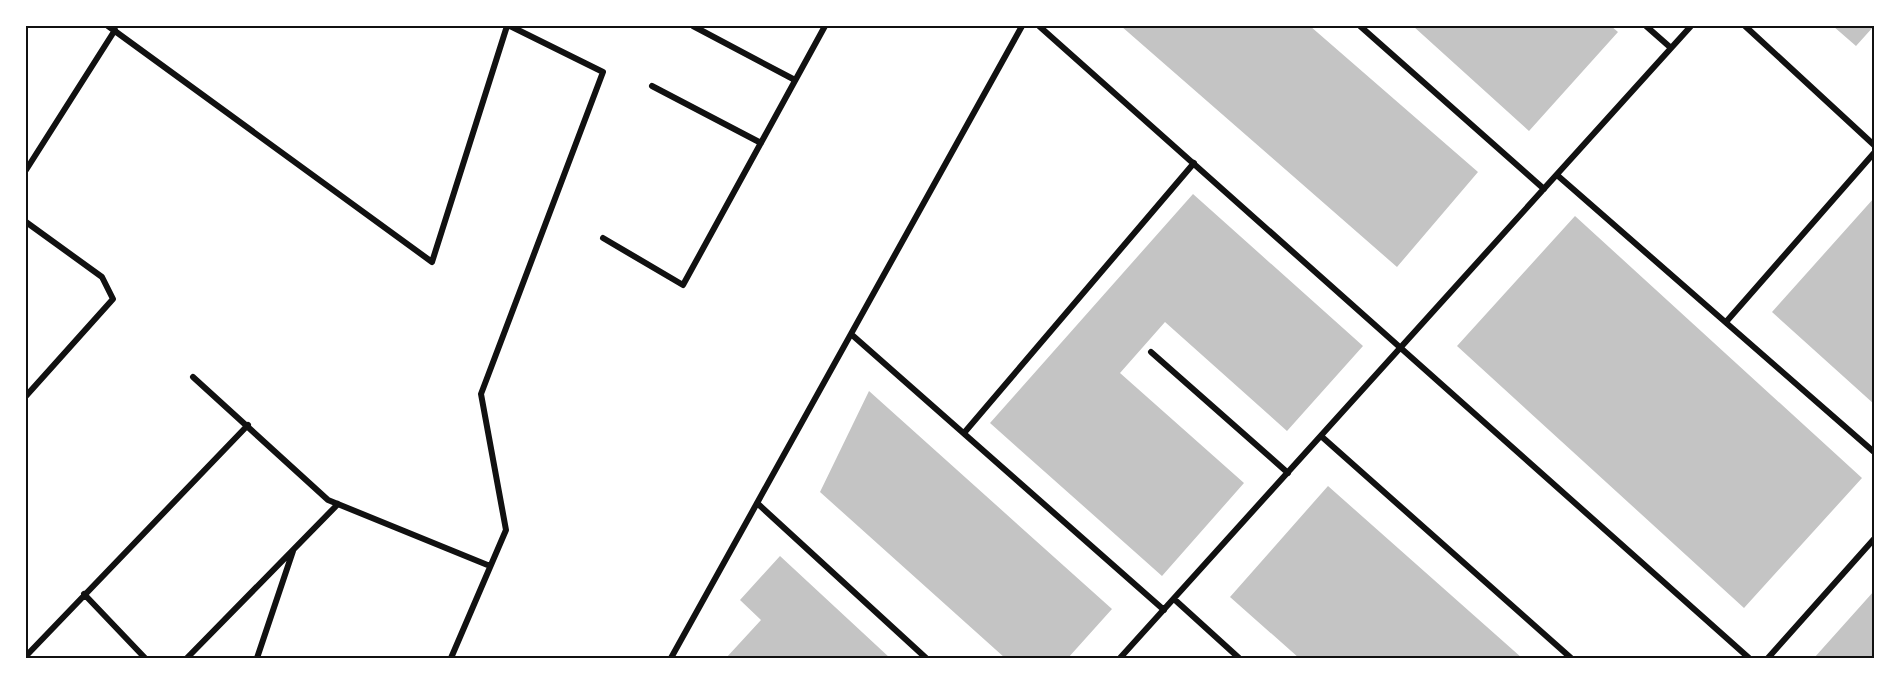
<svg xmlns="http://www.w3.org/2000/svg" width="1900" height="684" viewBox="0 0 1900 684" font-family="'Zilla Slab',serif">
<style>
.building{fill:#c4c4c4}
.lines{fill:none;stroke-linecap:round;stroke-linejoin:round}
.minor{stroke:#111;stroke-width:6}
.neatline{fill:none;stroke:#111;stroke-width:2}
</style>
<rect width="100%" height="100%" fill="#fff"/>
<path class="building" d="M1121,26h189l168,146 -81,95z
M1413,26h198l7,6 -89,99z
M1833,26h41l-18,20z
M1193,194l170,152 -76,85 -122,-109 -45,51 124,110 -82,93 -172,-153z
M1874,198v206l-102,-92z
M1575,216l287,262 -118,130 -287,-262z
M869,391l243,218 -44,49h-63l-185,-166z
M1328,486l194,172h-223l-69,-61z
M780,556l110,102h-164l35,-38 -21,-20z
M1874,591v67h-60z"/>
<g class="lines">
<path class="minor" d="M108,26l324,236 75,-236
M693,26l102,54
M1039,26l710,632
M1360,26l184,163
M1646,26l25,22
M1745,26l129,119
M652,86l109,57
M26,170l89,-140
M1557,175l317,277
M26,222l76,55 11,22 -87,97
M603,238l80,47 142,-259
M1726,322l148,-169
M851,334l313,276
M1151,352l137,121
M193,377l135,123 162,66
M964,433l230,-270
M1321,436l250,222
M757,503l169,155
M84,594l61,64
M1174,599l65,59
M26,656l222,-231
M187,658l151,-154
M257,658l36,-107
M451,658l55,-128 -25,-136 122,-322 -93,-46
M671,658l351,-632
M1120,658l571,-632
M1768,658l106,-119"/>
</g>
<rect width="1900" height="684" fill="none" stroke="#ffffff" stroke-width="54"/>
<rect x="27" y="27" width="1846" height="630" class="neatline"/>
</svg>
